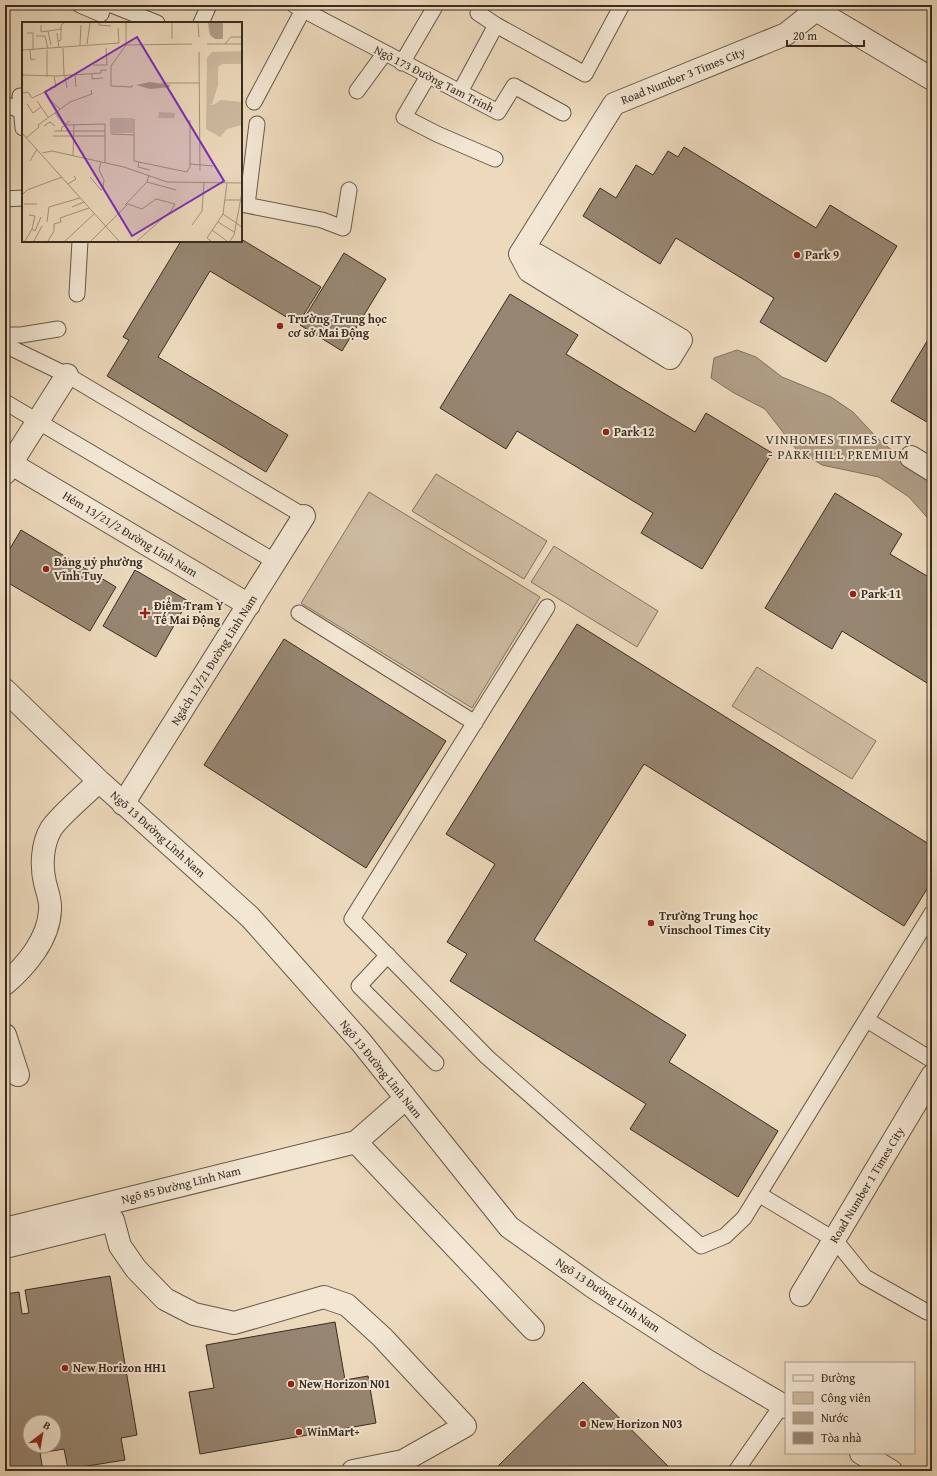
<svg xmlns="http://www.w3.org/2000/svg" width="937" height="1476" viewBox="0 0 937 1476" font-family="'Gentium Book Plus',serif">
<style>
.green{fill:#cebca2;stroke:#847461}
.water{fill:#b09f88;stroke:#80715e}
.building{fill:#978672;stroke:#392c20;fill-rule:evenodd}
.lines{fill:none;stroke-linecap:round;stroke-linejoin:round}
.service-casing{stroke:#665847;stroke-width:17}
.minor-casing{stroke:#665847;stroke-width:24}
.tertiary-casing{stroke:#665847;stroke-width:24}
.service{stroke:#f3e7d4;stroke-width:15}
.minor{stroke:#f3e7d4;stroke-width:22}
.tertiary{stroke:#f3e7d4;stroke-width:22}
.poi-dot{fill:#8f2418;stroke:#f3e7d4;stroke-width:1.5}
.labels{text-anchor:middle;stroke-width:4;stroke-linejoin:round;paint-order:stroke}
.street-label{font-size:12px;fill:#392c20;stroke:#f3e7d4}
.poi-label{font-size:12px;font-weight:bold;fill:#392c20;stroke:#f3e7d4;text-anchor:start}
.neighbourhood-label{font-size:13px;letter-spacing:1px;fill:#392c20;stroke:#f3e7d4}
.inset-road{fill:none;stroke:#a5947e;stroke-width:1}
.view{fill:#7b2cbf;fill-opacity:0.15;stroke:#7b2cbf;stroke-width:2}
.inset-edge{fill:none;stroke:#392c20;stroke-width:2}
</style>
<rect width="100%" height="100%" fill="#eddabd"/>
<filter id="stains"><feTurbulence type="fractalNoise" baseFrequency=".005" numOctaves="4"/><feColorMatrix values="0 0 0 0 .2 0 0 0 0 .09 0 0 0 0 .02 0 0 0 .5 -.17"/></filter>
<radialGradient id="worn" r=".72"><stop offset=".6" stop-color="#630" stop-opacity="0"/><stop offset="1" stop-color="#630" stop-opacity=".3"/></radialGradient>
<path class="green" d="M436,474l111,67 -23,38 -112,-68z
M369,492l171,105 -68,111 -171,-105z
M554,546l104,65 -21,36 -106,-65z
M757,667l119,74 -24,38 -120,-73z"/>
<path class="water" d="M737,350l19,7 26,20 49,20 22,15 25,27 47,38 7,2v44l-23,-26 -30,-20 -57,-12 -26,-16 -31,-40 -31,-16 -23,-15 3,-20z"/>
<path class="building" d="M684,147l132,81 14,-23 67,41 -71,116 -66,-40 14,-24 -98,-60 -16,26 -77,-48 17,-28 16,10 20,-33 17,10 15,-24 10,6z
M241,239l80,48 -23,37 -88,-53 -52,86 130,78 -22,37 -159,-96 22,-36 -6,-3 58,-96h60z
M344,253l42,26 -44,72 -42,-26z
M510,294l68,41 -12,19 79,48 50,30 11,-19 66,40 -70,116 -61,-36 12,-20 -136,-82 -11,18 -66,-41z
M932,333v92l-41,-24z
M835,493l67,41 -12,20 42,25v107l-90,-55 -10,18 -67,-41z
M21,530l95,57 -26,44 -85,-50v-24z
M135,570l53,31 -32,56 -53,-31z
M577,624l355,222v35l-28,45 -260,-162 -110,176 152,95 -17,27 109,69 -40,66 -108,-68 16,-25 -196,-123 17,-27 -20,-12 48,-78 -49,-30z
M284,639l162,102 -80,127 -162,-103z
M110,1276l27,159 -16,3 4,22 -57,9 -4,-20 -24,4 3,18h-38v-177l14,-2 3,22 7,-1 -4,-23zM30,1422h24v24h-24z
M335,1322l10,58 23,-4 8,47 -176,31 -11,-62 25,-4 -8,-43z
M583,1382l86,85 -4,4h-172z"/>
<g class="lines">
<g class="service-casing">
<path id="service" d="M80,5l21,9 3,-9
M112,5l45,18
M294,5l204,107 16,-26 49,27
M478,13l18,12 89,49 37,-69
M201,23l8,-18
M402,63l34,-58
M428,76l-24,41 33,17 58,25
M357,91l27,-37
M460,92l36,-67
M23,96h-3l3,32
M254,102l49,-92
M5,104l16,7
M5,199l18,-1
M241,204l81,16 21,8 6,-38
M247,205l10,-81
M77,294l3,-53
M5,335h16l37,-6
M5,345l62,30 237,141
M5,402l271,160
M547,607l-195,312 135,138 214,189 24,-10 19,-18 188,-305
M299,613l176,110
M388,955l-29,31 77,77
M867,1020l65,40
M760,1195l75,45 30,37 62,35
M736,1471l46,-66"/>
</g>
<g class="minor-casing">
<path id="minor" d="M520,254l94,-150 172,-70 30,-24
M520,254l17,1 144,85 -11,18 -141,-87z
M911,457l21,13
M5,460l244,145
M5,473l62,-98
M5,690l94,91 151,136 111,125 148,185 87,62 110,71 80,47
M123,804l181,-288
M5,984c21,-18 44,-45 45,-74 1,-9 -3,-19 -5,-27 -4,-17 -3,-39 6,-54 6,-11 37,-37 48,-48
M5,1035l13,40
M356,1142l177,187
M5,1229l351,-87 49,-43
M5,1247l108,-27 7,26 16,23 29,30 29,15 40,9 90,-26 23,8 35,32 83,89 -62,35 -50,10
M801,1295l131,-219
M861,1453l30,18"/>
</g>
<g class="tertiary-casing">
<path id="tertiary" d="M818,5l-2,5 116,69"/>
</g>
<use href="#service" class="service"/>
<use href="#minor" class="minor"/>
<use href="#tertiary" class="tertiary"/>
</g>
<g class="poi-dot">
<circle cx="797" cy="255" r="4"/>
<circle cx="280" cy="326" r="4"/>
<circle cx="606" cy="432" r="4"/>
<circle cx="46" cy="569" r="4"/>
<circle cx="853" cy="594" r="4"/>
<path d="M143 607h4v4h4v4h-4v4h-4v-4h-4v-4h4z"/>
<circle cx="651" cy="923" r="4"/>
<circle cx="65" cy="1368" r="4"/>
<circle cx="291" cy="1384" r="4"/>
<circle cx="583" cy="1424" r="4"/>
<circle cx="299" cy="1432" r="4"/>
</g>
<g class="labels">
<g class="street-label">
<text transform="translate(683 76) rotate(-22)" y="4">Road Number 3 Times City</text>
<text transform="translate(434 79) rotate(27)" y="4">Ngõ 173 Đường Tam Trinh</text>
<text transform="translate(130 534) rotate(31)" y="4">Hẻm 13/21/2 Đường Lĩnh Nam</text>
<text transform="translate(214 660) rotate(-58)" y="4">Ngách 13/21 Đường Lĩnh Nam</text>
<text transform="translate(158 834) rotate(42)" y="4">Ngõ 13 Đường Lĩnh Nam</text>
<text transform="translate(381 1069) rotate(51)" y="4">Ngõ 13 Đường Lĩnh Nam</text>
<text transform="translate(181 1185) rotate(-14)" y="4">Ngõ 85 Đường Lĩnh Nam</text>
<text transform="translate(867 1185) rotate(-59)" y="4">Road Number 1 Times City</text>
<text transform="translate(608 1295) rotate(34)" y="4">Ngõ 13 Đường Lĩnh Nam</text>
</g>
<g class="poi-label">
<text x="805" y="259">Park 9</text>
<text x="288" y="323">Trường Trung học<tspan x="288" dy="14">cơ sở Mai Động</tspan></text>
<text x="614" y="436">Park 12</text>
<text x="54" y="566">Đảng uỷ phường<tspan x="54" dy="14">Vĩnh Tuy</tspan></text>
<text x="861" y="598">Park 11</text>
<text x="154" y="610">Điểm Trạm Y<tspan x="154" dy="14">Tế Mai Động</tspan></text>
<text x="659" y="920">Trường Trung học<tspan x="659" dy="14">Vinschool Times City</tspan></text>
<text x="73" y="1372">New Horizon HH1</text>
<text x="299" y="1388">New Horizon N01</text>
<text x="591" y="1428">New Horizon N03</text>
<text x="307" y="1436">WinMart+</text>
</g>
<g class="neighbourhood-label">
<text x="839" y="444">VINHOMES TIMES CITY<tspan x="839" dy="15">- PARK HILL PREMIUM</tspan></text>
</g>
</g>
<g transform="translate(22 22)">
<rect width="220" height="220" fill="#eddabd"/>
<path d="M220,29v13h-20l-4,3v18l-6,19h-5l6,1 8,-5 21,2v23l-15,4 -7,8 -14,-8 1,-71 5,-6zM137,90l16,1 -1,5h-16zM88,96h23v15h-23z" fill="#cebca2"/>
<path d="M186,1h15v16h-8l-5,-4zM128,60l20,3v2l-20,2 -14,-4z" fill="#b09f88"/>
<path class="inset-road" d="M77,1v2l12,1M176,1l1,14M19,3v7l21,-3M26,9l3,14M5,11h6v17M35,11l2,15M14,14h9l3,13M150,17v-16M36,19l3,-1v-15l3,-2M65,22l3,-21M185,22h35M203,22l6,-7h11M58,23l1,-20M104,23l66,-1M41,26l1,28M0,28l97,-7 -1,-15M8,28l1,10 4,-1M177,30l1,119M71,43h14l-1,-17M70,52v5l11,-1M0,53l35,1 44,-3v-3h6M53,53l1,12M43,54l2,12M25,55v-27M139,61h39M89,64v-20l15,-21v-22M89,64l21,1v-2M28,66l6,-1 -2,-11M0,71l6,-1 4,6 15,-7M26,76l12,11M15,79l11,16M5,82l6,9 8,-6M33,91l9,12 6,-4M112,97v42l53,11 3,-5v-47M22,104l6,-4 5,4M32,109h51M39,109l1,-4 4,-2 39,-1v39M0,111l97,108M89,112l23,1M31,114h52M4,116l13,-11 -1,-2 32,-23 22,-8 -1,-4M20,131l10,-2 72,16 43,15 75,1M51,134l1,-32M8,139l7,-12M117,140l-1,5 12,3M168,142l23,2M68,155l11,13 2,-2 1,-8 -5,-10 2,-8M125,160l29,8M46,162l8,-5 -2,-3M0,173l5,-5 35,-13M203,178h15M2,182h13M103,183l22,-23 2,-7M50,185l12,-5M201,192l19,13M7,193l6,1 -3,13M25,200l2,-15 31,-9M196,200l16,10M170,203l10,-14 2,-28M190,208l15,11M3,219l7,-12 3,2 6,-14M12,219l8,-15M26,219l6,-10v-7l7,-2 -1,-4 29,-10M43,219l29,-27M69,219l37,-37 14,5 14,-10 19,5 -4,7 -34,30M189,219l-4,-3 16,-24 4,-31M208,219l4,-6 8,-43"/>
<path class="view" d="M115,15l87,144 -92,55 -87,-144z"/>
<rect width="220" height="220" class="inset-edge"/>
</g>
<rect width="937" height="1476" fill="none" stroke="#eddabd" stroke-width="20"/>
<rect x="6" y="6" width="925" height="1464" fill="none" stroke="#392c20" stroke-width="2"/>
<rect x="10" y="10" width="917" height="1456" fill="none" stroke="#392c20"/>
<rect x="785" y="1362" width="130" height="92" fill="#f3e7d4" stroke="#a99c8c"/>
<rect x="793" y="1375" width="20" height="6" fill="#f3e7d4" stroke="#a99c8c"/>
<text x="821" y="1382" font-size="12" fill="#392c20">Đường</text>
<rect x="793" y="1392" width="20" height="12" fill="#cebca2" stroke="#a99c8c"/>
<text x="821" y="1402" font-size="12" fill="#392c20">Công viên</text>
<rect x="793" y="1412" width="20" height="12" fill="#b09f88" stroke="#a99c8c"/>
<text x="821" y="1422" font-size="12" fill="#392c20">Nước</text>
<rect x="793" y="1432" width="20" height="12" fill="#978672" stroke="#a99c8c"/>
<text x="821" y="1442" font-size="12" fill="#392c20">Tòa nhà</text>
<g transform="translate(42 1434) rotate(31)"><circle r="19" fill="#f3e7d4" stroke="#a99c8c"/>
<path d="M0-3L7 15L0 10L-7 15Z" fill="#8f2418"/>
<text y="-6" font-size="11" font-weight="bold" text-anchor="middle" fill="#392c20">B</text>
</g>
<path d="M787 40v6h77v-6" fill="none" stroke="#392c20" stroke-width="2"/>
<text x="793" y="40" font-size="12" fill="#392c20" stroke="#f3e7d4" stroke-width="3" paint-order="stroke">20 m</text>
<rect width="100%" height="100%" filter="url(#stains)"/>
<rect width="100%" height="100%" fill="url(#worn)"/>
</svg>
